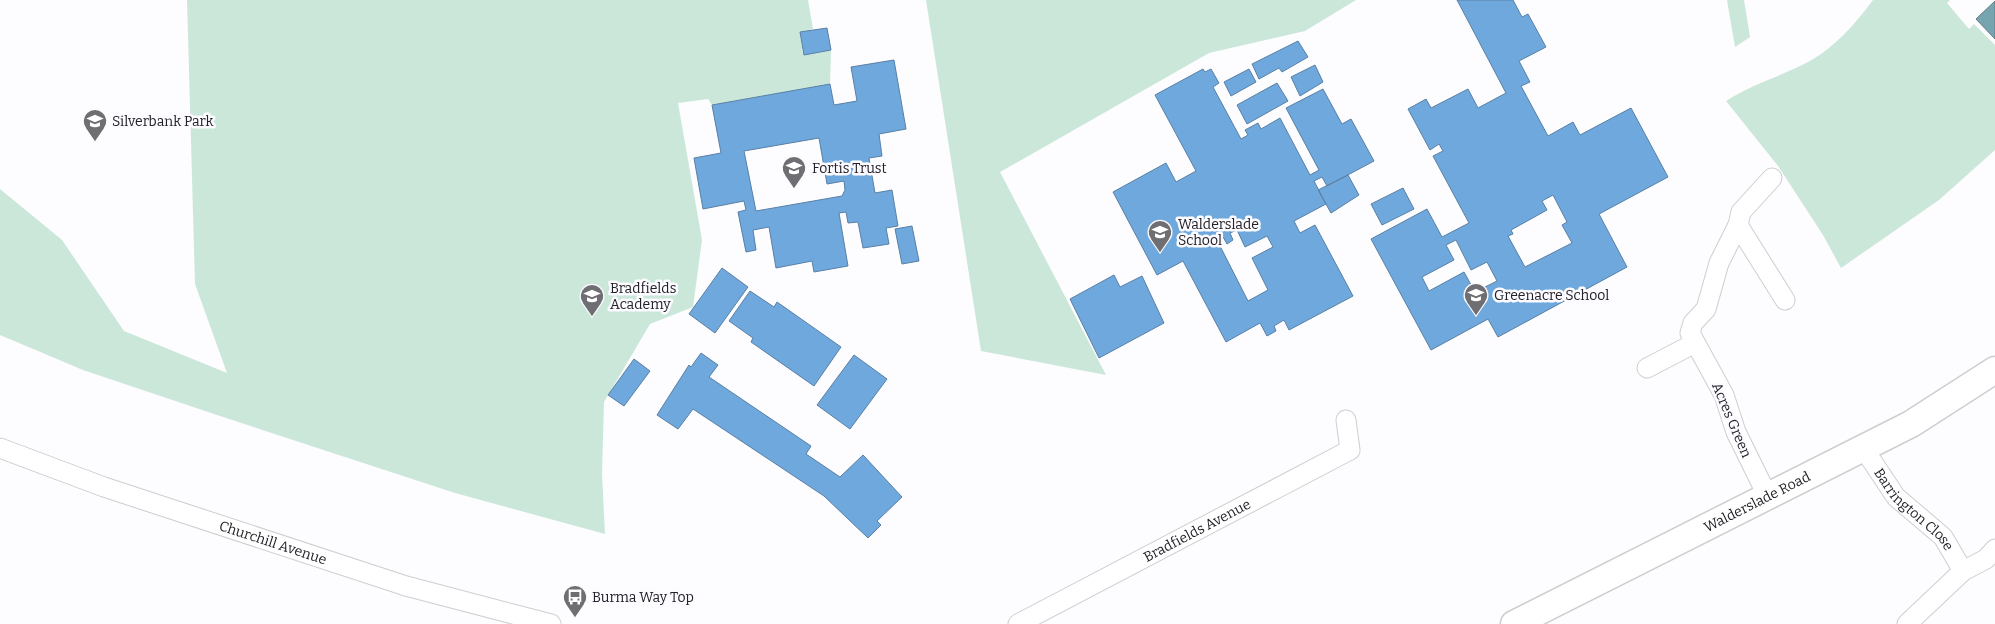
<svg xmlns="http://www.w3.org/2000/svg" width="1995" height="624" viewBox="0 0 1995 624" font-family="Bitter,serif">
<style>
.green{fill:#cbe7da}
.schools{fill:#6fa8dc;stroke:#5880a6;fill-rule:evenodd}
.public{fill:#76a5af;stroke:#5d7d86}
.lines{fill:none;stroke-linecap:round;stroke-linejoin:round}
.street-casing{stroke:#cfcdd1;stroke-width:21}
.secondary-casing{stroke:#cfcdd1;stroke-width:29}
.street{stroke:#fff;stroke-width:19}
.secondary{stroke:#fff;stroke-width:26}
.labels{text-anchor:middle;stroke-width:5;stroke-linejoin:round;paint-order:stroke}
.poi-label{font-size:14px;fill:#232127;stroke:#fcfbff;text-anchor:start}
.street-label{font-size:14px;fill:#232127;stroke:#fcfbff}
</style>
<rect width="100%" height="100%" fill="#fdfcfe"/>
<path class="green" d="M187,0h621l5,29 -13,4 3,21 28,-4 -1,34 -118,21 -4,-6 -30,4 24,137 -9,67 -43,17 -46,78 -2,72 3,60 -150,-41 -238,-78 -134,-45 -83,-35v-146l62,51 62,91 103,42 -32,-89z
M926,0h430l-51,31 -96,22 -209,119 106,203 -125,-24z
M1727,0h17l6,37 -15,10z
M1873,0h77l-3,3 22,26 5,-5 21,21v105l-56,50 -98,68 -18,-33 -45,-69 -52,-65c26,-17 56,-25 84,-40 25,-14 46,-38 63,-61z"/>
<path class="schools" d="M1457,0h56l9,17 6,-3 18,33 -27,14 11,21 -9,4 27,50 25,-14 7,13 51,-27 37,69 -69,37 28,53 -129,70 -10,-18 -57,31 -60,-111 56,-30 15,28 27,-14 -36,-67 10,-5 -4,-7 -9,6 -22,-41 18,-10 5,9 37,-19 10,19 28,-15zM1553,195l14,27 -5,3 10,18 -47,24 -17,-31 5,-2 -2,-4 36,-20 -5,-9zM1456,240l15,30 16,-8 10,19 -22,11 -11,-20 -35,19 -7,-14 32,-17 -8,-15z
M827,28l4,22 -27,5 -4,-23z
M1298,41l10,16 -26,15 -3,-4 -20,11 -7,-15z
M894,60l12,69 -27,5 3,22 -13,2 6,35 17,-3 6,36 -12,2 3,16 -26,4 -5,-26 -10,1 -2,-11 -7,1 9,53 -34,6 -2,-11 -36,7 -7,-41 -16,3 3,20 -10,2 -8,-40 8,-2 -2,-9 -41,8 -9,-51 27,-5 -9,-48 118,-21 4,21 23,-4 -6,-34zM819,138l8,46 17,-3 1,9 -3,6 -86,15 -12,-60z
M1315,65l8,17 -23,14 -9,-19z
M1203,69l2,3 6,-3 8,14 -6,4 28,52 7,-4 -3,-5 13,-7 3,6 19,-11 30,57 9,-5 -33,-62 37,-19 19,35 9,-5 23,42 -47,25 -5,-9 -8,4 12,23 -32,17 6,12 15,-8 38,71 -64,34 -5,-10 -10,6 2,5 -9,5 -7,-13 -34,19 -43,-81 -26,14 -44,-83 53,-29 10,19 20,-11 -41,-76zM1237,230l8,17 22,-11 6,11 -21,11 16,32 -20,11 -31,-61 6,-3 4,7 6,-4 -3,-7z
M1249,69l7,13 -25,14 -7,-14z
M1277,83l11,18 -41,23 -10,-19z
M1348,175l11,20 -28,18 -13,-23z
M1403,188l11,21 -32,16 -11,-21z
M912,226l7,35 -17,3 -7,-35z
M722,268l26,19 -33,46 -26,-19z
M1114,275l6,12 22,-11 22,47 -65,35 -29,-59z
M750,291l24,16 3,-5 64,45 -27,39 -63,-44 2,-4 -24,-17z
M701,353l17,12 -9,12 102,69 -5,8 34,23 23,-22 39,42 -25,24 4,4 -13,13 -44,-42 -131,-87 -15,20 -21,-14 32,-50 2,2z
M854,355l33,24 -37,50 -33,-24z
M634,359l16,12 -26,35 -16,-11z"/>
<path class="public" d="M1995,1v38l-19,-20z"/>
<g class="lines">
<g class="street-casing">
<g id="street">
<path d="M1738,225l47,75"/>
<path d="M1647,368l48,-25"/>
<path id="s1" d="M0,448l104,39 302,99 145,38"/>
<path id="s2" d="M1864,449l32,48 47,40 20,34"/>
<path d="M1768,497l-32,-65 -12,-37 -34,-62 3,-10 13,-14 13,-46 19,-38 3,-13 31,-34"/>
<path id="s3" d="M1018,624l332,-174 -4,-30"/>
<path d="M1907,624l56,-53 23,-12 9,-10"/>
</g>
</g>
<g class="secondary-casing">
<g id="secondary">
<path id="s4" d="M1514,624l397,-200 84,-54"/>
</g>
</g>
<use href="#street" class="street"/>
<use href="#secondary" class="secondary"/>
</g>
<defs>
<g id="school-pin" transform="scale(1.25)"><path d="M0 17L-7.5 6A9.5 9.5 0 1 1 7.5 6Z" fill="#6f6e72" stroke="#fcfbff"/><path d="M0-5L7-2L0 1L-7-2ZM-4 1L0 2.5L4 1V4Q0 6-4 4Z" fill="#fff"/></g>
<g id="bus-pin" transform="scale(1.25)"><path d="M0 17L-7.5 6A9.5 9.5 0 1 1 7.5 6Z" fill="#6f6e72" stroke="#fcfbff"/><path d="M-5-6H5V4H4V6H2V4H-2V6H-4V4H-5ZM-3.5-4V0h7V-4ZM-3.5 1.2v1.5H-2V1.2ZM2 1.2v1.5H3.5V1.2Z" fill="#fff"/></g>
</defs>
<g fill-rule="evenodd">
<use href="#school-pin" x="95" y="121"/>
<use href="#school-pin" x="794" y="168"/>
<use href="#school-pin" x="1160" y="232"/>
<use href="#school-pin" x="1476" y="295"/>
<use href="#school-pin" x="592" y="296"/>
<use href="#bus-pin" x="575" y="597"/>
</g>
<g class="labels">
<g class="poi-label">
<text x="112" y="126">Silverbank Park</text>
<text x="812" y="173">Fortis Trust</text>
<text x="1178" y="229">Walderslade<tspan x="1178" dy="16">School</tspan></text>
<text x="610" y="293">Bradfields<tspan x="610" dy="16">Academy</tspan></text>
<text x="1494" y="300">Greenacre School</text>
<text x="592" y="602">Burma Way Top</text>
</g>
<g class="street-label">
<text transform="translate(1732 420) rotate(67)" y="5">Acres Green</text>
<text dy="5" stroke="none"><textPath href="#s4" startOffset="272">Walderslade Road</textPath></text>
<text dy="5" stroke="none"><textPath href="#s2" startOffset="79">Barrington Close</textPath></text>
<text dy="5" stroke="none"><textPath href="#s3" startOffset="202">Bradfields Avenue</textPath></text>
<text dy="5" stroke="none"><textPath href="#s1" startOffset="289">Churchill Avenue</textPath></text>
</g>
</g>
</svg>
